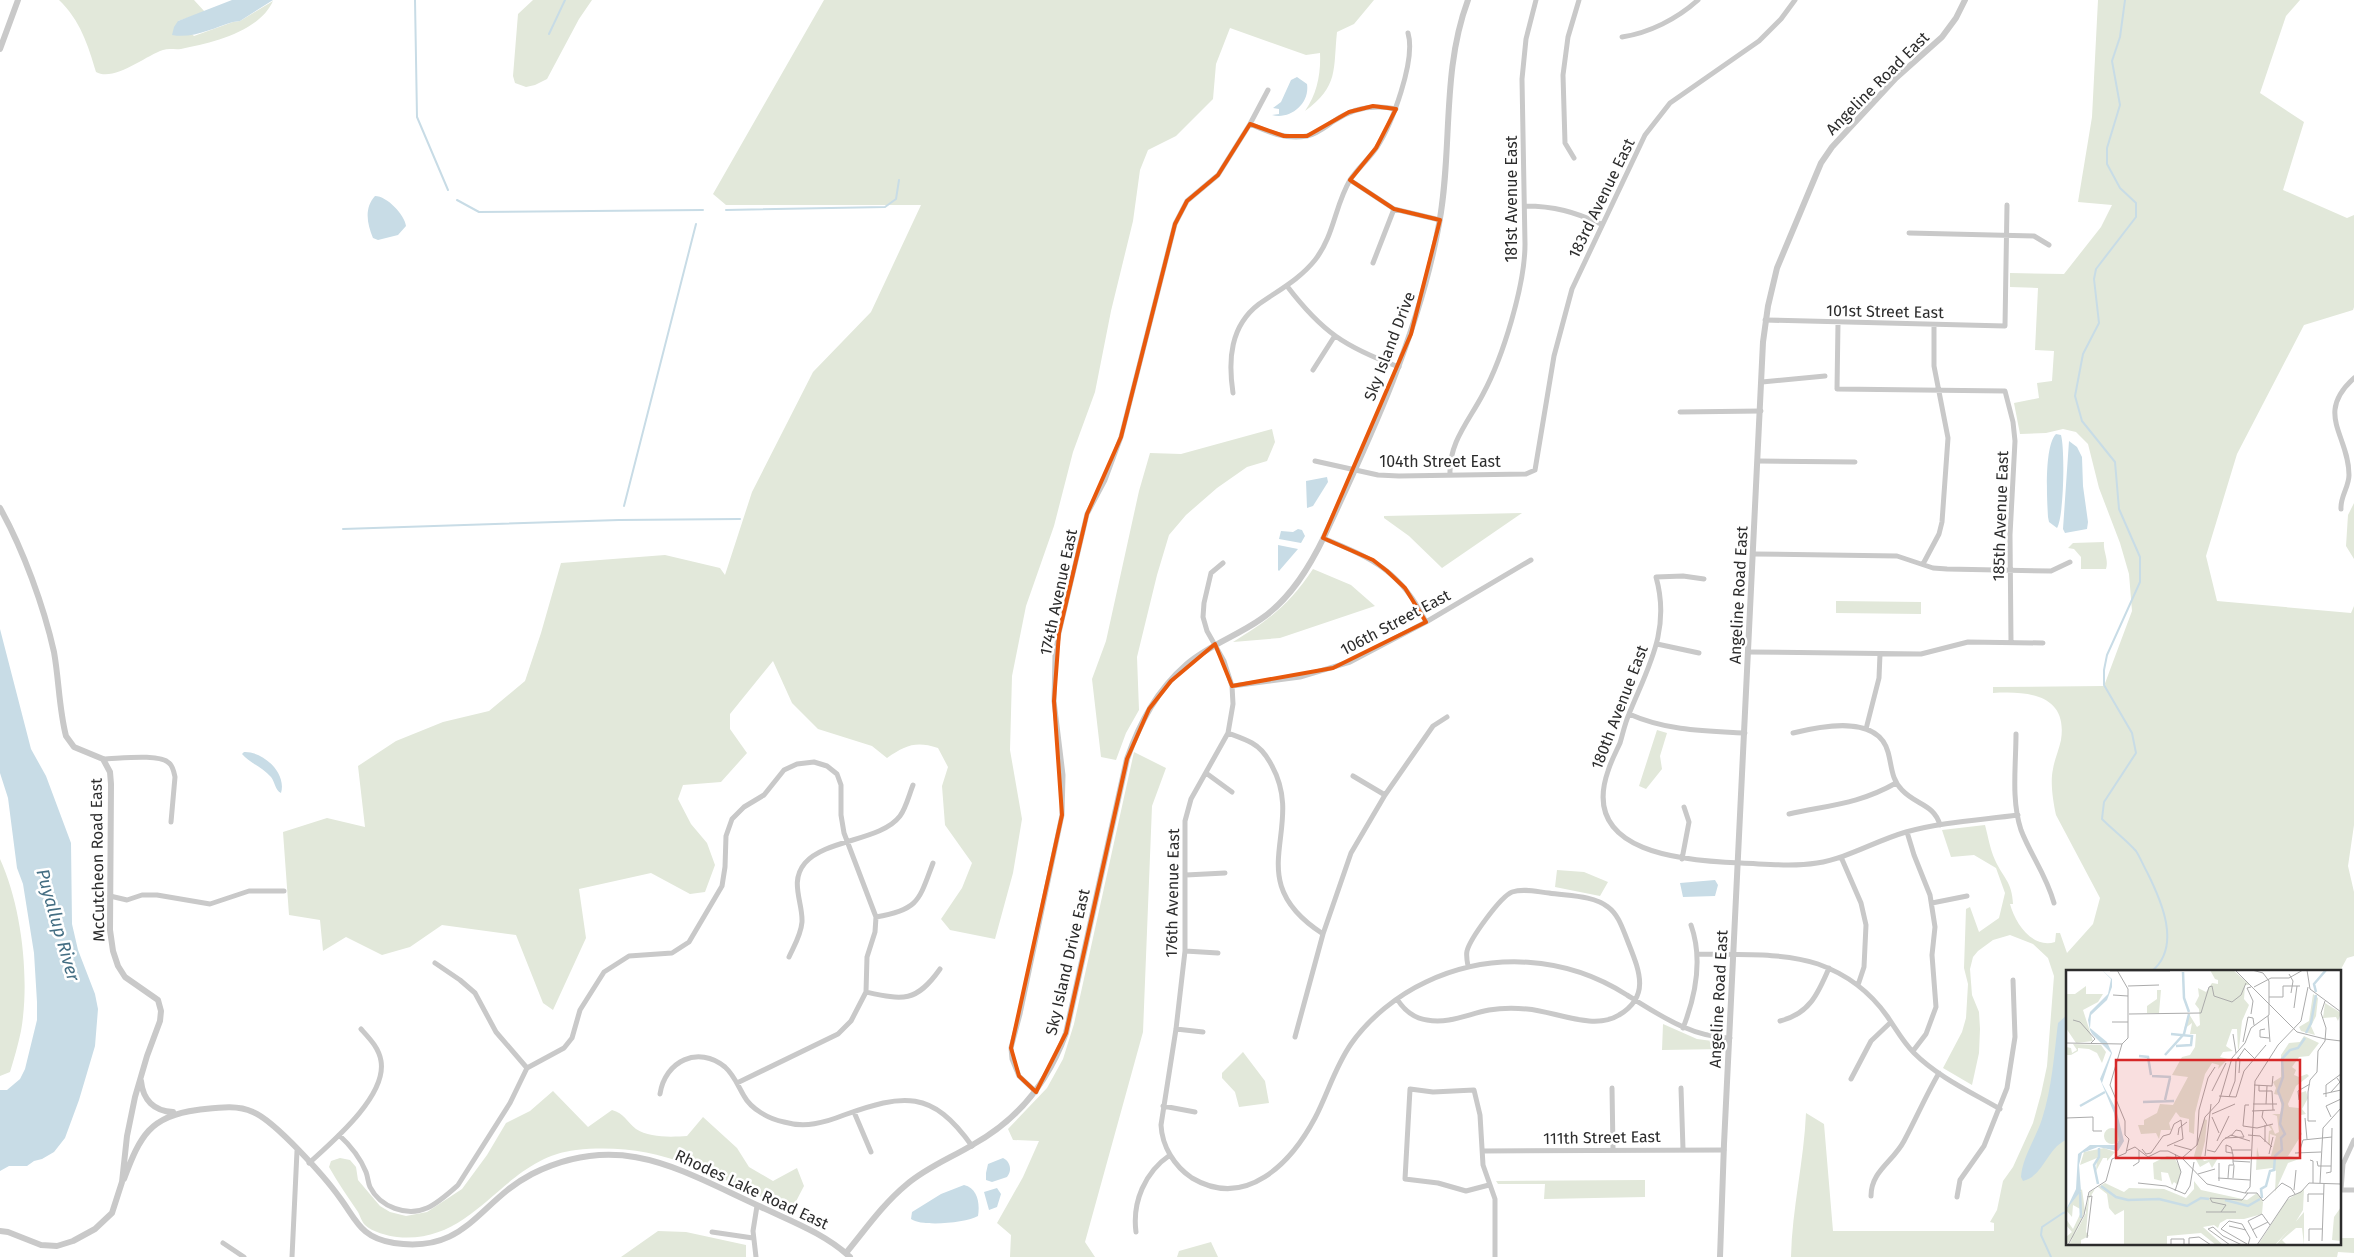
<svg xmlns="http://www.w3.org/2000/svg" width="2354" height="1257" viewBox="0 0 2354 1257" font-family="'Fira Sans',sans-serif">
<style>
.green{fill:#e2e8da}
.water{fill:#c8dce6}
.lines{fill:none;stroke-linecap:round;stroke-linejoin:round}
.stream{stroke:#c8dce6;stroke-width:2}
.minor{stroke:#c9c9c9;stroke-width:5}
.tertiary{stroke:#c9c9c9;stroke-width:6}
.marked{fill:none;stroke:#e8590c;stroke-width:4;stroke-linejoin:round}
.labels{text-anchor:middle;stroke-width:5;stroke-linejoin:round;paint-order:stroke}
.street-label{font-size:16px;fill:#2c2c2c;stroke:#fff}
.water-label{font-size:18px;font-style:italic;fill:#446e83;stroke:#fff}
.inset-river{fill:none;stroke:#c8dce6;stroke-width:2.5}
.inset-road{fill:none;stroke:#ababab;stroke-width:1}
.view{fill:#d62828;fill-opacity:0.15;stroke:#d62828;stroke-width:2.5}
.inset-edge{fill:none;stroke:#2c2c2c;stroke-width:2.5}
</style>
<rect width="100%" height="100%" fill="#fff"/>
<path class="green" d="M59,0h135l11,12 -27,9 16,15 39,-14 7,-1 33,-20c-14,31 -61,42 -92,48 -6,1 -12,-1 -18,1 -18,6 -49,32 -67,22 -8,-27 -16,-52 -37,-72z
M533,0h59l-13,19 -32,60 -12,6 -9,2 -11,-4 -2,-7 5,-62z
M824,0h550l-20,24 -17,8c-4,38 2,54 -32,79 12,-17 16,-37 15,-58l-14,2 -76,-27 -14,36 -3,35 -37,37 -28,14 -8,20 -7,51 -22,90 -16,81 -22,60 -19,74 -28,80 -14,70 -2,74 12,69 -9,54 -18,66 -45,-9 -9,-11 21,-31 10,-25 -27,-38 -3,-39 6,-19 -10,-19c-22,-7 -32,-3 -51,10l-15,-12 -54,-17 -26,-26 -19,-42 -43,53v15l17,24 -26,29 -38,3 -5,14 13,25 16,19 8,22 -10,27 -15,2 -39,-21 -72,16 7,49 -33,72 -10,-7 -27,-68 -74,-10 -32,22 -28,8 -36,-18 -23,14 -3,-31 -31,-5 -6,-83 44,-14 38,9 -7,-61 38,-25 47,-19 46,-11 36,-30 16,-48 20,-70 104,-8 55,13 5,7 27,-83 61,-120 58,-60 50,-107h-195l-13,-11z
M2098,0h202l-14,16 -26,77 44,29 -21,68 64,28 7,-3v92l-1,3 -49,15 -67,129 -31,102 11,45 134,12 3,-7v219l-6,41 6,26v64l-7,2 -7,13h-272v272h272v-5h14v15l-16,-1 -1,5h-546c1,-48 13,-96 15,-144l18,11 9,107h161v-8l-4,-1 7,-12 6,-29 10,-14 20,-44 8,-29 6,-28 7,-90 -6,-18 -15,-14 -23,-9 -17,5 -15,11 -5,6 -3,12 2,26 7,17 1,17 -1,24 -7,32 -29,-17 19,-36 4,-14 2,-34 -4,-16 2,-59 4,-2 9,25 20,-14 6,-25 -9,-25 -22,-13 -23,2 -9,-27 43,-5c3,11 5,24 10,35 8,18 17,21 18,44h-3c5,19 22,45 45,38l1,-9h4l7,20 26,-29 7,-26 -44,-83c-3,-14 -6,-33 -3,-46 1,-8 6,-19 8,-29 7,-46 -33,-49 -68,-47v-6l111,-1 28,-75 -3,-37 -9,-31 -21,-55 -11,-44 -12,-12 -13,-3 -17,4 -26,1 -6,-31 25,-5 -2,-15 15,-2 2,-30 -19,-1 3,-62 -28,-1v-14l54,1 37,-47 11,-22 -34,-3 14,-85z
M1272,429l3,13 -8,19 -20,6 -30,21 -31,27 -17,20 -12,40 -20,82 2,53 -13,23 -10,27 -15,-3 -9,-78 14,-38 33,-150 11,-38 31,1z
M2354,503v56l-8,-13 2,-31z
M1522,513l-80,55 -33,-32 -25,-18v-2z
M2104,542c-1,10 5,17 2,27h-25v-12l-7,-8 -6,-1 5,-5z
M1313,569l38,16 24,21 -95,32 -47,4c36,-22 57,-38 80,-73z
M1836,601l85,1v12l-85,-1z
M1657,730l10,3 -7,23 2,13 -16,20 -7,-3z
M1134,752l32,16 -14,38 -9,226 -58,210 10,15h-85l1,-22 -14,-12 26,-46 16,-36 -26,-1 -5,-11 39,-41 16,-29 11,-35z
M0,859c22,48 30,121 21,172 -3,14 -7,28 -11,41l-10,4z
M1557,870l27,2 24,10 -8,14 -45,-9z
M1663,1024l34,15 23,3 4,7 -62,1z
M1243,1052l22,29 4,22 -30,4 -4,-15 -13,-14v-5z
M553,1091l35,36 24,-17c12,3 15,12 24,19 13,9 36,8 51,7l16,-19 34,31 12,19 24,14 24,-13 7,18 -13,25c-75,-34 -128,-70 -215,-61 -74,8 -99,95 -179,87 -9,-1 -25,-5 -32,-12 -3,-3 -5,-9 -7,-13 -10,-15 -20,-29 -29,-45l2,-6 9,-3 10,2 6,7 2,13 22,26 10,6 16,4 21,-4 35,-23 25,-34 19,-32 24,-12z
M1645,1180v17l-101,2 1,-15h-47l-2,-3z
M658,1231l28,1 60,13v12h-125z
M1211,1242l7,15h-41l2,-6z"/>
<path class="water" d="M232,0h41l-33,21 -7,1c-20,6 -40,17 -61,13l2,-8 4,-6z
M1297,77l10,7c3,20 -17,36 -35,31l7,-1v-5l-6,-1 8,-6 10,-22z
M375,196c12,0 30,19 31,30l-8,9 -20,5 -5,-2c-6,-14 -9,-30 2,-42z
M2056,434l5,1c4,14 3,82 -4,93l-8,-6 -1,-5c-1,-17 -4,-71 8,-83z
M2069,441l8,6 5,10 1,29 5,36 -1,7 -22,4 -2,-4z
M1327,477l1,5 -15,24 -6,2 -1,-27z
M1298,529l4,1 3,6 -4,7 -22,-4 2,-8 12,1z
M1278,545l20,4 -19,22 -1,-1z
M0,629l31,120 15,27 25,67 1,81 6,26 17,44 3,15 -3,37 -16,54 -14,38 -11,14 -12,7 -8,2 -7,5h-18l-9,5v-81h7l13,-11 5,-10 12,-49v-18l-3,-49 -11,-69 -6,-16 -9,-70 -8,-25z
M244,752c19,-1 43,21 37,41 -6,-3 -6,-11 -10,-16 -9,-10 -20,-13 -29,-23z
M1715,880l3,5 -3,11 -32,1 -3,-14z
M2068,1014v125c-21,8 -24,37 -45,42l-2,-4c1,-19 15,-39 21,-58 10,-31 12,-64 16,-96z
M1003,1158c8,4 9,13 4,19l-15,5 -6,-2v-7l2,-9z
M964,1185c14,3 16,19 14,31 -12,7 -56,11 -67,3l1,-7 29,-18z
M997,1188l4,6 -4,13 -8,3 -5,-18z"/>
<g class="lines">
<path class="stream" d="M415,0l2,117 31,73
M2125,0l-5,37 -8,24 8,44 -13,43v16l13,24 16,15v14l-40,52 -2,10 5,44 -16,31 -8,42 7,25 33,41 4,47 21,48v25l-33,73 -3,15v15l28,48 4,20 -32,49 -2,17c11,11 24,21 34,32 4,6 7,14 11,21 14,28 35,74 5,99
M549,34l16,-34
M457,200l22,12 224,-2
M726,210l159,-3 11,-8 3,-19
M624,506l72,-282
M343,529l276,-9 121,-1
M2051,1257l-10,-22 1,-8 21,-14 5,-1"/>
<path class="minor" d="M1622,37c27,-4 55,-18 76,-37
M1250,124c18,8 36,16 57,12 10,-2 18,-9 27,-15 19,-13 39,-17 62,-12
M1574,158l-9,-15 -2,-68 5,-38 11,-37
M1350,180l44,29 46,11
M1525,206c29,0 50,6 76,18
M1909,233l125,3 15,9
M1373,263l21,-54
M1287,286c35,46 58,61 112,81
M1765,320l240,6 2,-121
M1838,323l-1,66 168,2 8,31 2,19 -5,94 1,107
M1313,370l21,-33
M1762,382l63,-6
M1233,393c-5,-33 -3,-67 26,-89 20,-14 41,-25 56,-44 19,-24 20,-55 35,-80 8,-12 19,-21 27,-33 15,-23 39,-87 31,-114
M1680,412l81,-1
M1315,461l63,14 21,1 127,-2 9,-4 19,-114 18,-67 73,-154 25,-32 89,-62 22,-22 14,-19
M1758,461l97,1
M1450,474c-1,-32 19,-53 33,-80 20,-37 42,-109 42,-150l-3,-165 4,-40 10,-39
M2341,509c-1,-12 8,-22 8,-34 0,-40 -35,-61 5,-97
M1323,538c49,20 79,34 103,84
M1754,554l143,2 36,12 14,1 104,2 19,-9
M1223,563l-12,10 -7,30 -1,14 4,14 17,30 8,25 1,18 -5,29 -37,66 -6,22v130l-9,78 -15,96c1,21 13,41 31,53 54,32 99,-15 123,-60 13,-25 20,-51 36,-74 18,-26 47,-49 75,-62 65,-31 140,-26 201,13 33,20 63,42 103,43
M1923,564l16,-30 3,-12 6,-84 -14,-72v-41
M1704,579l-21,-3 -27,1c15,53 -8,90 -27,137 -4,9 -6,19 -9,29 -4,9 -9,18 -12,28 -29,83 78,90 133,92 26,1 51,4 76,0 31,-5 58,-22 89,-31 36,-10 75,-12 112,-17
M1657,644l42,9
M1748,652l173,2 47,-12 75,1
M1232,686l68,-9 50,-15 76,-40 105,-62
M1629,714c38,17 76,17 116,19
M1866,729l13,-51 1,-24
M1228,733c8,3 17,6 24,10 9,5 16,15 20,23 35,64 -34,113 51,168
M1793,733c28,-7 85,-19 95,19 4,14 3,27 14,38 14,15 32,14 38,35
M2016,734c0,31 -5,66 5,96 10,26 25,44 33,73
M103,759c14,0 56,-6 66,4 4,3 5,9 6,14l-4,45
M1206,773l26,19
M1353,776l32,19
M1789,814c41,-9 70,-10 107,-31
M1907,832l7,23 16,40 5,32 -3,28 4,52 -10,27 -13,17
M1841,857l20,46 5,22 -2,42 -6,18
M1682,859l7,-37 -5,-15
M1186,875l39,-2
M110,896l17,4 15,-5h15l53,9 39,-13h35
M1932,903l35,-7
M876,917c43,-7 43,-17 57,-54
M1185,951l33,2
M1697,954c38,1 86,-2 121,10 28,10 52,28 69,52 9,13 16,26 27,37 24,24 57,39 86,56
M789,957c5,-11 12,-22 13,-35 1,-20 -13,-40 3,-59 21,-24 76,-22 95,-47 6,-8 9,-21 13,-31
M435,963l25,17 15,13 21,39 31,36
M866,992c37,8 50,11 74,-23
M1397,999c7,11 16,19 30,21 22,4 41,-6 62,-10 12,-2 26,-2 38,-1 27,2 67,22 92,6 32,-19 20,-45 9,-73 -5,-12 -9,-27 -20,-35 -15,-12 -41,-11 -59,-14 -11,-1 -25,-5 -37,-1 -12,5 -42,47 -45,59 -1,5 0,10 1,15
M1780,1021c29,-7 38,-27 49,-53
M1683,1028c13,-33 20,-69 8,-103
M1176,1029l27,3
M1295,1037l28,-103 28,-81 34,-58 48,-69 14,-9
M1851,1079l20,-38 20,-19
M1612,1088l1,61
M1681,1088l2,61
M1036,1092l-17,-16 -7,-17 -1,-11 9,-34 42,-199 1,-40 -9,-74 1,-46 4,-22 28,-119 18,-34 16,-43 54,-213 12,-23 31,-26 32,-51 18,-34
M660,1094c5,-33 38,-49 65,-27 9,8 13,19 19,29 7,13 25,23 40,26 21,6 40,1 60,-7 59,-21 88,-26 128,31
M1163,1106l32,6
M854,1112l17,40
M339,1135c12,11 21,22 27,37 2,5 2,11 4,15 10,20 37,30 57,21 11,-5 22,-15 31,-23l52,-82 17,-35 37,-20 8,-10 8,-28 24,-38 25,-16 43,-3 17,-11 33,-56 3,-19 1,-31 6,-17 12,-12 20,-12 20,-25 13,-6 17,-2 13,4 10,8 4,11v30l3,18 32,84 -1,15 -8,25 -1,35 -15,29 -13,13 -101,49
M1482,1151l242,-1
M309,1163c23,-21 78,-67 72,-102 -2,-13 -11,-22 -20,-32
M1489,1185l-23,6 -28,-8 -33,-4 5,-90 23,3 41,-2 6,25 3,50 12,34v58
M2340,1190h14
M2341,1190l2,-26 11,-24
M1871,1196c0,-25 22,-34 33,-55 12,-22 22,-46 35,-68
M1957,1197l3,-17 24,-34 23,-58 8,-51 -2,-57
M712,1232l41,6
M1136,1232c-4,-30 9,-60 34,-77
M223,1243l21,14
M292,1257l5,-106
M756,1257l-3,-26 4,-25"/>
<path class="tertiary" d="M0,49l18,-49
M0,508c23,41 44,99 54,144 5,28 5,57 12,84l8,11 29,12 7,13 1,12 -1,146 3,21 5,15 7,11 33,23 3,11 -1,10 -13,35 -12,41 -8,39 -5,46 -10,31 -17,16 -22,12 -16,5 -16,-1 -33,-13 -8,-1
M141,1081c2,19 13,30 32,31
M124,1179c16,-43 26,-63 73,-69 19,-2 39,-6 56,2 22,9 72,65 87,86 17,23 21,40 54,45 73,11 84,-41 138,-69 88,-44 148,-4 227,32 31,15 65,27 91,51
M846,1253c19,-23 37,-49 60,-68 21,-18 45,-27 68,-41 45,-25 75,-64 92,-111l61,-274c13,-37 30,-69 60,-95 22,-19 50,-28 74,-45 29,-20 48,-51 63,-82 47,-101 95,-203 115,-313 14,-75 2,-152 29,-224
M1720,1257l4,-113 39,-802 5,-36 9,-38 44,-105 11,-16 64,-69 46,-41 14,-19 9,-18"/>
</g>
<path class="marked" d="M1373,106l23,3 -20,39 -26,32 44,29 46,11 -29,114 -88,204 50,22 14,11 18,17 21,34 -93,46 -101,18 -17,-42 -44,37 -22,28 -22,50 -61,274 -30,59 -17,-16 -8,-28 51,-233 -8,-114 5,-68 28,-119 34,-77 54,-213 12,-23 31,-26 32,-51 34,12h23l42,-24z"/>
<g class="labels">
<g class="street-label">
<text transform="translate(1877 83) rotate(-45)" y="6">Angeline Road East</text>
<text transform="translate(1601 198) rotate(-64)" y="6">183rd Avenue East</text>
<text transform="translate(1511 199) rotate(-90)" y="6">181st Avenue East</text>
<text transform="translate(1885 311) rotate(1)" y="6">101st Street East</text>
<text transform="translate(1389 346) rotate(-69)" y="6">Sky Island Drive</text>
<text x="1440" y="467">104th Street East</text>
<text transform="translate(2000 516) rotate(-88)" y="6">185th Avenue East</text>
<text transform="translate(1058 592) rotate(-78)" y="6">174th Avenue East</text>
<text transform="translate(1738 595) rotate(-87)" y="6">Angeline Road East</text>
<text transform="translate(1395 622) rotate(-28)" y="6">106th Street East</text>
<text transform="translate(1619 707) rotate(-69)" y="6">180th Avenue East</text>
<text transform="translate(97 860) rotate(-91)" y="6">McCutcheon Road East</text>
<text transform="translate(1172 893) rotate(-89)" y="6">176th Avenue East</text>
<text transform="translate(1067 962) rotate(-77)" y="6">Sky Island Drive East</text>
<text transform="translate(1718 999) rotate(-87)" y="6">Angeline Road East</text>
<text transform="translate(1602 1137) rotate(-1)" y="6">111th Street East</text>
<text transform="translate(752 1189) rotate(25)" y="6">Rhodes Lake Road East</text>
</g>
<g class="water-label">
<text transform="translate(58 925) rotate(74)" y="6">Puyallup River</text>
</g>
</g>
<g transform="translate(2066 970)">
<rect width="275" height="275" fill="#fff"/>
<path d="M144,0h23l17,15h-5l-1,14 5,6 -7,16 -3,27 -1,2 -1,-21h-5l-6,17 7,5 -10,1 -3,5 8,2 -10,10 1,-4 -7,-2 -7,11 -10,39 -1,21 -5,-2v-13l-9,-2 -4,-5 -7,11 2,7h-10l-2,9 -3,-6 -15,1 -3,-9h6v-5l13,-7 3,-9 13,1 15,-28 -16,-2 10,-18 8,-2 5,-8 1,-13h-6l2,-11 -8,6 5,-15 8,13 3,-2 -1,-16 -4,-5 4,-8 -1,-8 8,4 6,-9 6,1v-4l-3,-1zM20,16v8h17l-5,8 -15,8 10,31 -17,2 -10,-15v-34h9zM91,20h4l-2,23h-12v-7l10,-7zM247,24l5,4 -2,18 -5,10 4,9 -14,-4 -2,-4 10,-6zM259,33l16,10 -3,8 -2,-4 -13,1zM238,66l15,7 -10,13 -10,1 -7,10 4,3 -2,5 5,2 8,-3 2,2 -13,10 -8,18 1,3 10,1 1,-15 6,-2 2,7 -6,11 4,5 -5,1 -2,13 3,6 -14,22 14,2 -14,5 -13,29 1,-21 -4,-3 -16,2 1,-23 2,9h12l5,-20 -6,-2v11l-2,-1 1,-13 3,-1 -4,-5h3l4,9 4,-2 -2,-16 -5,-2h8l2,-6 -3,-13 -5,-1 2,-6 -3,-6 8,-5v-22l8,-12 11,-1zM7,74l28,1 5,7 -4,11 -5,-10 -8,-4 -11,-1v3l-7,4h-5v-8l5,1 1,5 5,-3zM138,149l3,1 -2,21 -4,16 3,4 14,-3 -6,10 -3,-6 -9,5 -6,-11zM38 166a8 8 0 1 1 16 0a8 8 0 1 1-16 0ZM38,178l11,4 -8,9v-3h-4l-7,13 1,-13 -17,7 4,-13zM101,186l7,1 7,13 -3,15 -4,-3 -2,3 -4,-12 -7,-1 1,9 -8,-2 -1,-16zM128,211l7,9 46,10 10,-7 6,9 -1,12 -18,5h-17l-7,4 -2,5 -4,-3 -11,2 20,18h-7l-15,-12 -34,3v9h-43v-35l-9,5 -6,-7 -2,-14 -9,-7 7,-4 19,9 5,-4 35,1 22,9 8,-9zM16,219l3,22 -11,25 12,-23v-4l4,-17 5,-3 -6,10 -3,33 3,4 -8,4v5h-12l4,-8 -7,8v-8l6,-5 -6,-7v-6l7,10 9,-19 -9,-5 -1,12 -6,-7zM238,219l-1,21 -8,13 -20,22h-17l29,-45zM275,237v34l-9,-1 2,-23zM238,242v33l-2,-17h-6l-14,12 5,5h-11z" fill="#e2e8da"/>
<path d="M36,0l10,9v8l-5,13 -16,15 -1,13 17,14 5,11 -10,30 14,26 8,32 -6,10 -20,-4 -16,6 -3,12 2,26 -15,19 10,-21 2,-35 12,-9h26l3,-5 -5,-27 -14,-34 11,-26 -19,-19 -2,-4 -2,-10 2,-8 18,-18 3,-15z" fill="#c8dce6"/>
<path class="inset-river" d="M117,2l1,26 5,14M250,22l-2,-8 12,-14M240,63l5,-10 5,-28M105,64l21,2 -1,9 -15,1M99,85l19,-21 5,-20M73,86l9,1 3,18M86,106l19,1M99,130l5,-22M77,132l31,-1M14,136l25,-14M32,214l-4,-19 5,-8v-9M35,216l15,11 12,3 31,-1 28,7 14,-8 8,1M14,222l1,26M196,228l-1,-9 5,-3 4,-15 4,-1 1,-14 7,-6 -1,-12 4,-4 -5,-10 3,-20 -5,-13 5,-14 -1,-18 8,-9 8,-2 7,-10M159,230l23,6 12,-7"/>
<path class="inset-road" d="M51,0l11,19v49l-6,6M169,0l62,62 28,7M241,0l3,19 31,23M44,1h60M223,4l4,7 -2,12M62,16l31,-1M188,17l17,-9h18l14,-8M47,25l15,1M203,27h14v-11h17M228,38l3,-22M63,44l72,-1 8,-26 3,-1 2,10 18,6 9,-7 5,-12M185,44l2,-13 -6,-13 4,-1M202,46l2,26M7,50l7,2 15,17 -4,4M46,52h16M199,59l-5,1v7l9,1M167,64l3,19M259,69l16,2M177,72l5,-25 5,1 1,7M0,73l56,1M179,79l11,11M171,88l3,1 -1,14M188,115l18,1 1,-10M193,115v6h13l1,19M146,121l14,-28M265,122l9,-10 -3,-4M257,124l18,-4M153,126l17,1 8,-26 22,-26M163,127l6,-16 1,-20 9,-13M260,127v-12l15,-11M233,130l-1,-9 12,-7M187,134h24M200,134l1,-18M183,135h-4l-2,21 14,2 16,-4M186,141l23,-1M197,141l-1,6 5,8M146,144l23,-10M146,147l7,16M265,147l-5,-11 15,-7M0,148l27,-1v14h9M239,148l2,21M250,151h-8v-29l2,-12 7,-8 1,-21 7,-10 1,-13 -5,-15 4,-12M199,155v17M112,165l1,-7 8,-6M182,165l12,1 12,11M159,168l19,-1 -3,-6 -5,-1 -5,6M151,171l12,-25M108,175l18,5M131,175l2,-35 9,-32 7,-11M76,179l4,5 5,-1 12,-17 7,-2 4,-10 7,-4 2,19 -16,7M141,180l8,2 8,-12 8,-5 19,6M166,180h19M60,181l9,-4 13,10 12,-6h8l14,7 25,26 38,9h12l6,8 19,-18 9,5 4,6M166,183l-6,-1v-7l5,2 2,8v7l1,4 -1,12M229,183l26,-1M233,183l4,-13 29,-3M109,184l6,18 -6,19M203,184l4,-17M139,186l6,-52M116,188l15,-13 8,-28 14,-15 13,-44 13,-15 6,-15 18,-13v-34l-6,-8 -11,-3M244,190l3,1v22M167,191l17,1M251,191l1,5h13M275,193v16M67,196l6,-4v-12M260,203l5,-1 1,-44M132,204l17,-5M152,208l32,2M162,208l1,-13h4M153,211v-18M72,213l28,3 19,8 5,-8 4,-24M254,213l3,-55 18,-20M228,220l2,-20M179,223l5,-6 5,-106 23,-36 23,-24 7,-34M242,232v-8h16M140,242h30M155,242l5,-7 -14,-3 -2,-4 32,2 6,-7M163,256l17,4M186,260l16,-8M21,268l5,-42 -5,1M191,268l-9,-17 14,-7 8,11M243,271v-12h13M256,271l2,-57M181,274l-26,-15 8,-8 13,3 8,14 -2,7M2,275l16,-30 5,-23 17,-11 6,-22 14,-6 3,-14 -4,-4v-14l-15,-36 12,-41M105,275v-6h13v6M123,275v-7l10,-1 12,8M164,275l-22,-16 5,-2 10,9 19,9M191,275l32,-48 12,-5 8,-9 32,1"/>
<path class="view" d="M50,90h184v98h-184z"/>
<rect width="275" height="275" class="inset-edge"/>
</g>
</svg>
